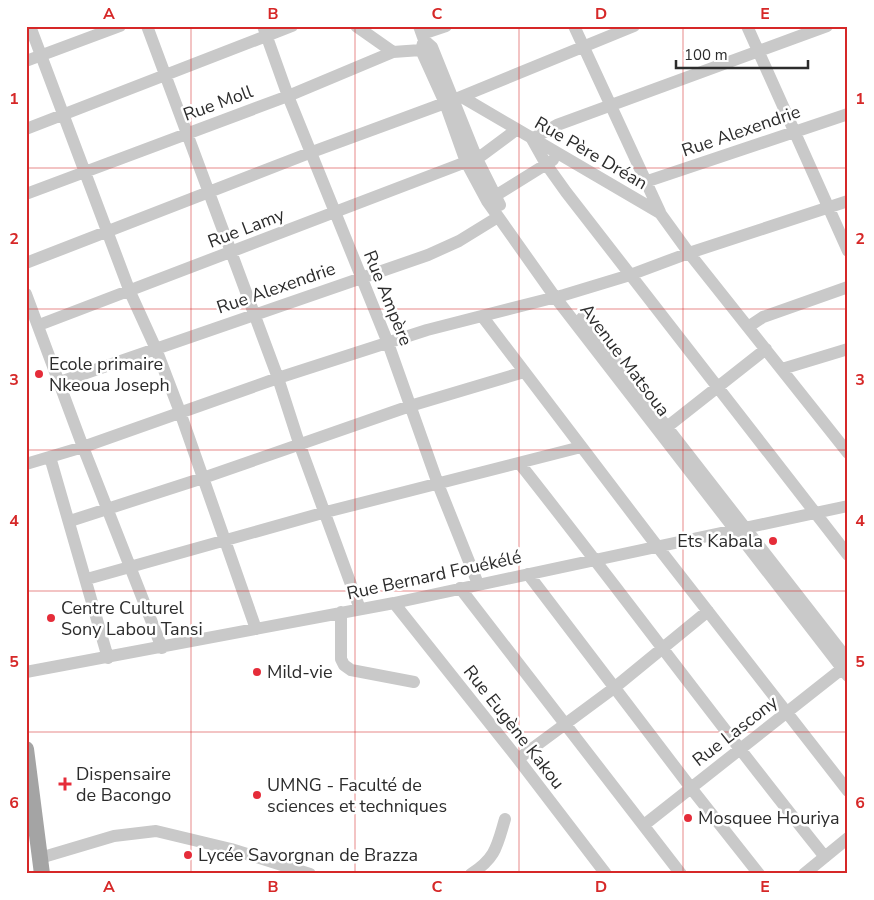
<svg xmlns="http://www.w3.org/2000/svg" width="874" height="900" viewBox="0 0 874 900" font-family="'Nunito Sans',sans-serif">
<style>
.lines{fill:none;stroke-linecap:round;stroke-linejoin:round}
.minor{stroke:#c9c9c9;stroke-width:12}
.major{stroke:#a4a4a4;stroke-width:16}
.grid{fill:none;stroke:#d62828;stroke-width:1;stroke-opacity:0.55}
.poi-dot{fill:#e52c39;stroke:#fff;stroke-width:2}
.labels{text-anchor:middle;stroke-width:5;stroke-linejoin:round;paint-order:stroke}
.street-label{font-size:18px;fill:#2c2c2c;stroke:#fff}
.poi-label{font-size:18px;fill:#2c2c2c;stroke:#fff;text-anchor:start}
.neatline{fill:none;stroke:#d62828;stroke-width:2}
.grid-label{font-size:16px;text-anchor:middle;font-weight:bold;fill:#d62828}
</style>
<rect width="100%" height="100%" fill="#fff"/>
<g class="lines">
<path class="minor" d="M30,26l100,266 26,57 24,63 76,217
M147,26l131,352 21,65 61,166
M263,26l25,70 100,247 50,141 40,100
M356,26l37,26
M419,26l5,14 8,7 45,112 23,46
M574,26l86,186
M747,26l101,225
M827,26l-270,99 -25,14 14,25 20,28 282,363
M422,34l24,-8
M424,40l-3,10 24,53 21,59 21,39 68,96 293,379
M26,61l94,-35
M462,97l198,116 29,40 159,200
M458,98l176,-72
M26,129l266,-103
M477,159l39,-29
M645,182l203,-68
M26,194l262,-98 105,-44 28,-2
M487,201l66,-41
M26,263l286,-111 133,-49
M26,294l57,153 79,201
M482,316l175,230 191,245
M582,318l266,342
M39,325l427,-163
M748,327l15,-10 85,-30
M782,369l66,-20
M60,382l368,-127 31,-14 39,-24
M667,427l99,-78
M50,457l58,201
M26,464l57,-17 195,-69 149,-48 137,-35 66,-20 59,-22 159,-52
M520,464c103,130 201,264 305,393
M70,521l133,-43 207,-72 114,-34
M528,574l163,214 68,86
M87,579l239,-67 255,-65
M460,588l221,286
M394,603l124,156 88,115
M341,612v47l3,6 7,5 63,12
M26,672l368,-69 454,-97
M518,759l96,-71 94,-77
M644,825l204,-161
M40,858l74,-22 42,-5 75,18 79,25
M471,874c25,-16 26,-28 34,-55
M804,874l44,-36"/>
<path class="major" d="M26,749l16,125"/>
</g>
<path class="grid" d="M191,26v848M355,26v848M519,26v848M683,26v848M26,168h822M26,309h822M26,450h822M26,591h822M26,732h822"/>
<g class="poi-dot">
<circle cx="39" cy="374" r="5"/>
<circle cx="773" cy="541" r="5"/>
<circle cx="51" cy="618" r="5"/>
<circle cx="257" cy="672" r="5"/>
<path d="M62.5 776.5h5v5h5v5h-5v5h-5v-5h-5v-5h5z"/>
<circle cx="257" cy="795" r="5"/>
<circle cx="688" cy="818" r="5"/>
<circle cx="188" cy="855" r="5"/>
</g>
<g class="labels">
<g class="street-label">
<text transform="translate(218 103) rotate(-20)" y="6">Rue Moll</text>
<text transform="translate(741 131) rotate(-19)" y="6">Rue Alexendrie</text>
<text transform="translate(591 153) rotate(30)" y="6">Rue Père Dréan</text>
<text transform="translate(246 228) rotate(-21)" y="6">Rue Lamy</text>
<text transform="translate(276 288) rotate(-19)" y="6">Rue Alexendrie</text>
<text transform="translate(388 298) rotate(68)" y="6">Rue Ampère</text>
<text transform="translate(625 360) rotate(53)" y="6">Avenue Matsoua</text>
<text transform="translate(434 575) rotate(-12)" y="6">Rue Bernard Fouékélé</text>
<text transform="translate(514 727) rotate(52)" y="6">Rue Eugène Kakou</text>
<text transform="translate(735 731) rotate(-38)" y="6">Rue Lascony</text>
</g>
<g class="poi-label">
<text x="49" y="370">Ecole primaire<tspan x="49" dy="21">Nkeoua Joseph</tspan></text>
<text x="763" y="547" text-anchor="end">Ets Kabala</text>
<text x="61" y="614">Centre Culturel<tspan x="61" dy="21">Sony Labou Tansi</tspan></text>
<text x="267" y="678">Mild-vie</text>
<text x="76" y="780">Dispensaire<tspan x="76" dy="21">de Bacongo</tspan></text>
<text x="267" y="791">UMNG - Faculté de<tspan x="267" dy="21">sciences et techniques</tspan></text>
<text x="698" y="824">Mosquee Houriya</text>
<text x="198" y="861">Lycée Savorgnan de Brazza</text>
</g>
</g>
<rect width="874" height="900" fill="none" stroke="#ffffff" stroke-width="55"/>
<path d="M676 60v8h132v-8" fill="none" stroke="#2c2c2c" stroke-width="2.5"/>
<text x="684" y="60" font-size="15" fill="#2c2c2c" stroke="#ffffff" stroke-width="4" paint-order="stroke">100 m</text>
<rect x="28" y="28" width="818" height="844" class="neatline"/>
<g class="grid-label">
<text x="109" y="19">A</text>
<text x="273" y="19">B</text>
<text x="437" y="19">C</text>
<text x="601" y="19">D</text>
<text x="765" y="19">E</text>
<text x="14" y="104">1</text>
<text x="860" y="104">1</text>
<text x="14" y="244">2</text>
<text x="860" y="244">2</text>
<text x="14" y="385">3</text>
<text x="860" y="385">3</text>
<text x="14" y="526">4</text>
<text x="860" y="526">4</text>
<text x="14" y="667">5</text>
<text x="860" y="667">5</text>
<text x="14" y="808">6</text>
<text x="860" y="808">6</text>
<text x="109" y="892">A</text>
<text x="273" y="892">B</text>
<text x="437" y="892">C</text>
<text x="601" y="892">D</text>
<text x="765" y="892">E</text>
</g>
</svg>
